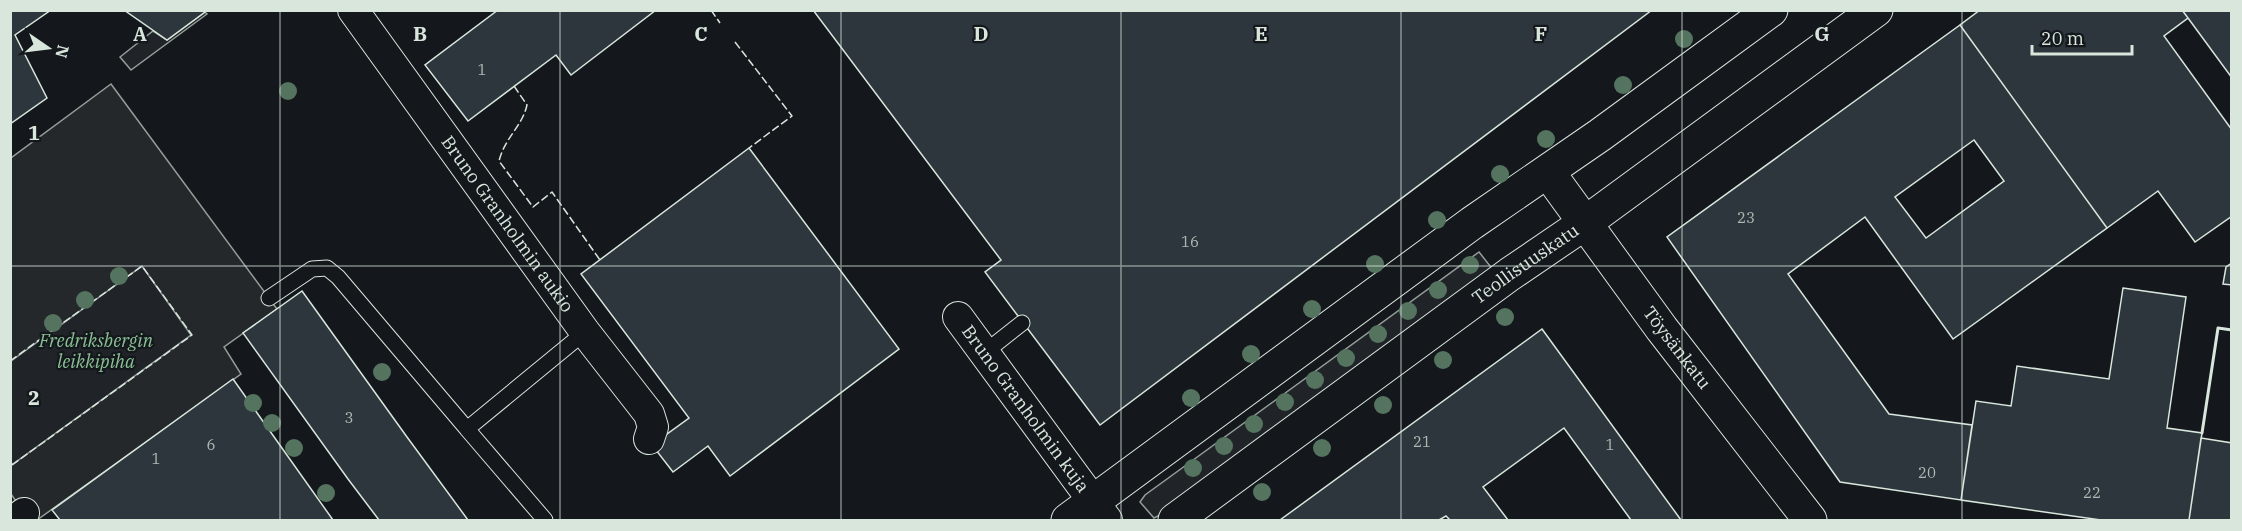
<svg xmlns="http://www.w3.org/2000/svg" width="2242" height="531" viewBox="0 0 2242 531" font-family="'IBM Plex Serif',serif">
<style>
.green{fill:#202428;stroke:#939e99;stroke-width:1.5}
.parking{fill:#24282b;stroke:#939e99;stroke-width:1.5}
.building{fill:#2c363c;stroke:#d8e6dc;stroke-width:1.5;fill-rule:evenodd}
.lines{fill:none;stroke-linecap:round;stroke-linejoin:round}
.lane-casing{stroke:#d8e6dc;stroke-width:17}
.street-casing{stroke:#d8e6dc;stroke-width:32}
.secondary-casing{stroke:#d8e6dc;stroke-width:35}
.primary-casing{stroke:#d8e6dc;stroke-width:35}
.lane{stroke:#14181c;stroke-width:15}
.street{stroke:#14181c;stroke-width:30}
.secondary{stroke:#14181c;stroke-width:33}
.primary{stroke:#14181c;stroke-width:33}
.fence{stroke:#d8e6dc;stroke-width:1.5;stroke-dasharray:8 3;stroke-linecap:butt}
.wall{stroke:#d8e6dc;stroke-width:3}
.tree{fill:#55745f}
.grid{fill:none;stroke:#d8e6dc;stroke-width:1.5;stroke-opacity:0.55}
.labels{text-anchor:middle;stroke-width:4.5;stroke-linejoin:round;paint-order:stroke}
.number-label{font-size:15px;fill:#adbab4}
.street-label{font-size:18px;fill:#d8e6dc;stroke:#14181c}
.park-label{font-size:18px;font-style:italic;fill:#8ac095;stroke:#14181c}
.grid-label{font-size:20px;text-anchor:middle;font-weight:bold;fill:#d8e6dc;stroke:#14181c;stroke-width:4.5;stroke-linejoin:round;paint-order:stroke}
</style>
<rect width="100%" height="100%" fill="#14181c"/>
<path class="green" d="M205,12l2,2 -76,56 -11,-13 33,-26 14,9z
M1479,252l15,19 -336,245 -4,2 -14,-16 5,-7z
M142,266l50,69 -180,130 -2,-3v-101z"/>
<path class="parking" d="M111,84l166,225 -53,38 17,27 -204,146h-8l-18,-26 -1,-32 3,2 178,-129 -49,-69 -131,95v-203z"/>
<path class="building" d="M10,10h41l-36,25 32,63 -37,26z
M124,10h81v2l-38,28z
M498,10h158l-85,65 -15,-20 -88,66 -43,-56z
M813,10h839l-552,415 -115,-153 16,-12z
M1980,10h202l6,8 -24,18 68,94v86l-37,26 -37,-51 -51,37 -147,-203z
M2182,10h50v68l-44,-60z
M1960,25l147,203 -154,111 -88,-122 -77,57 101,140 83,11 -11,75 -121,-18 -173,-245zM1974,140l30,41 -78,57 -31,-41z
M749,148l150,201 -169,127 -22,-30 -35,26 -21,-27 37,-27 -108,-144z
M2232,263v22l-9,-1 3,-17z
M2123,288l63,9 -19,131 35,5 -13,87h-88l-140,-20 15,-99 35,5 6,-40 92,13z
M302,291l105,146 61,83h-89l-31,-41 -105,-146z
M1542,329l139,191h-50l-67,-92 -81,59 25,33h-58l-4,-4 -7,4h-159z
M233,379l100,141h-273l-8,-10z
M2201,438l31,5v77h-43z"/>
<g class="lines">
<g class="lane-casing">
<path id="lane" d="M269,298l43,-29 15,-1 11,9 129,152
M984,353l38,-30
M545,520l-78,-91 118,-97"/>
</g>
<g class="street-casing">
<g id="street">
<path id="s1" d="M353,10l232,322 64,82 4,13 -4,12"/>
<path id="s2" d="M958,317l149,203"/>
<path d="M15,520l9,-7"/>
</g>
</g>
<g class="secondary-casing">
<g id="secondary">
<path id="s3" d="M1548,172l114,157 148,191"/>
</g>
</g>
<g class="primary-casing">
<g id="primary">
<path d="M1068,520l404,-297 128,-88 171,-125"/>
<path id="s4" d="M1175,520l335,-246 75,-51 291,-213"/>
</g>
</g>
<use href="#lane" class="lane"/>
<use href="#street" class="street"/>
<use href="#secondary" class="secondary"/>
<use href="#primary" class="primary"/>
<path class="fence" d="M711,10l9,13
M735,42l57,74 -43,32
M514,86l13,19c-5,22 -22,32 -28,56l34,46 19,-15 48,68
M10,361l132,-95 50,69 -180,130 -2,-3"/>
<path class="wall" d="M2202,433l16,-105 14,2"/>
</g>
<g class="tree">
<circle cx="1684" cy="39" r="9"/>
<circle cx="1623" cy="85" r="9"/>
<circle cx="288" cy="91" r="9"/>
<circle cx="1546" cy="139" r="9"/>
<circle cx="1500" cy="174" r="9"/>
<circle cx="1437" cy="220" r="9"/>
<circle cx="1375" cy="264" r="9"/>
<circle cx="1470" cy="265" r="9"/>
<circle cx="119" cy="276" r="9"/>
<circle cx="1438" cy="290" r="9"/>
<circle cx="85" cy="300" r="9"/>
<circle cx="1312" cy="309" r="9"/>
<circle cx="1408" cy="311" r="9"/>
<circle cx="1505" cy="317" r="9"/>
<circle cx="53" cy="323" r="9"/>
<circle cx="1378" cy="334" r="9"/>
<circle cx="1251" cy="354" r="9"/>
<circle cx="1346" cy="358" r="9"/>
<circle cx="1443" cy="360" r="9"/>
<circle cx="382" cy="372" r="9"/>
<circle cx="1315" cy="380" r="9"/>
<circle cx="1191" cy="398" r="9"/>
<circle cx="1285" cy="402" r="9"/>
<circle cx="253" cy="403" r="9"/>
<circle cx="1383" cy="405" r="9"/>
<circle cx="272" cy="423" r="9"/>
<circle cx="1254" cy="424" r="9"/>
<circle cx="1224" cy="446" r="9"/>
<circle cx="294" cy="448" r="9"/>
<circle cx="1322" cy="448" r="9"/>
<circle cx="1193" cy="468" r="9"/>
<circle cx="1262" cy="492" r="9"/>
<circle cx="326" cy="493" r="9"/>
</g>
<path class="grid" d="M280,10v510M560,10v510M841,10v510M1121,10v510M1401,10v510M1682,10v510M1962,10v510M10,266h2222"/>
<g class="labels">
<g class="number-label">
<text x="482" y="75">1</text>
<text x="1746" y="223">23</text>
<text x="1190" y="247">16</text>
<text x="349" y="423">3</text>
<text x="1422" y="447">21</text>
<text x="211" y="450">6</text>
<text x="1610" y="450">1</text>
<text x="156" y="464">1</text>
<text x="1927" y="478">20</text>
<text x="2092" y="498">22</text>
</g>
<g class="street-label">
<text dy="6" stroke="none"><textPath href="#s1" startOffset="264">Bruno Granholmin aukio</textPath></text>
<text dy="6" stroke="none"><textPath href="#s4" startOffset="434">Teollisuuskatu</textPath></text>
<text dy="6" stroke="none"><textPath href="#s3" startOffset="218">Töysänkatu</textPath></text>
<text dy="6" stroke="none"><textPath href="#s2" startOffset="114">Bruno Granholmin kuja</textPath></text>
</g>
<g class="park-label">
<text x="96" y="347">Fredriksbergin<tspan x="96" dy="21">leikkipiha</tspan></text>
</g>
</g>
<g class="grid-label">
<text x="140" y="41">A</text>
<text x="420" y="41">B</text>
<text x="701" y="41">C</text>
<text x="981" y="41">D</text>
<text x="1261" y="41">E</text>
<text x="1541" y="41">F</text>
<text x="1822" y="41">G</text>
<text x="34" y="140">1</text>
<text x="34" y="405">2</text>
</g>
<rect width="2242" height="531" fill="none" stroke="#d8e6dc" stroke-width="24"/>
<g transform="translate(48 48) rotate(104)" stroke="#14181c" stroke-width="4.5" paint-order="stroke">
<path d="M0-4.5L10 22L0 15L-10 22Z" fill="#d8e6dc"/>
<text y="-9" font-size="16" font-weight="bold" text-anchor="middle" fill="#d8e6dc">N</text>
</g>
<path d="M2032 45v9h100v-9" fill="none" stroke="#d8e6dc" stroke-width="3"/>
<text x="2041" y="45" font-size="18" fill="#d8e6dc" stroke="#14181c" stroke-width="4.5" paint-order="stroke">20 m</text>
</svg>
